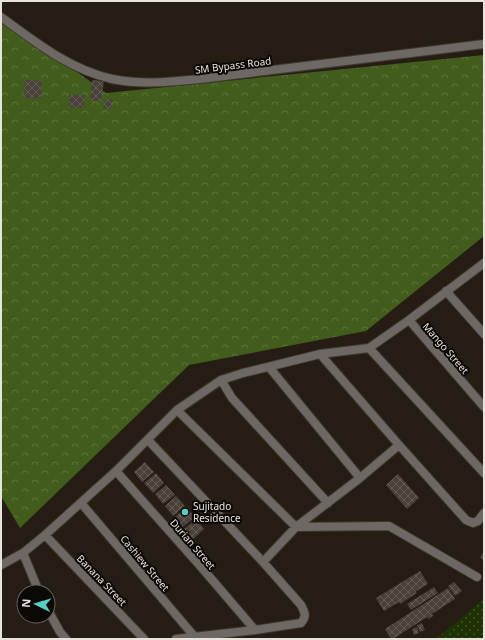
<svg xmlns="http://www.w3.org/2000/svg" width="485" height="640" viewBox="0 0 485 640" font-family="'Noto Sans',sans-serif">
<style>
.grass{fill:url(#grass-dots)}
.forest{fill:url(#forest-crowns)}
.building{fill:url(#building-cross-hatch)}
.lines{fill:none;stroke-linecap:round;stroke-linejoin:round}
.minor-casing{stroke:#403930;stroke-width:10}
.tertiary-casing{stroke:#403930;stroke-width:10}
.minor{stroke:#6e6865;stroke-width:8}
.tertiary{stroke:#6e6865;stroke-width:8}
.poi-dot{fill:#57cec2;stroke:#0b0805;stroke-width:1.5}
.labels{text-anchor:middle;stroke-width:4;stroke-linejoin:round;paint-order:stroke}
.street-label{font-size:10px;fill:#e8e3dd;stroke:#0b0805}
.poi-label{font-size:10px;fill:#e8e3dd;stroke:#0b0805;text-anchor:start}
</style>
<defs>
<pattern id="grass-dots" width="8" height="8" patternUnits="userSpaceOnUse"><rect width="8" height="8" fill="#1d3200"/><path d="M2 2h.1M6 6h.1" fill="none" stroke="#3e5025" stroke-width="1.8" stroke-linecap="round"/></pattern>
<pattern id="forest-crowns" width="20" height="18" patternUnits="userSpaceOnUse"><rect width="20" height="18" fill="#415c1b"/><path d="M2 6a3 3 0 1 1 6 0M12 15a3 3 0 1 1 6 0" fill="none" stroke="#5c733c"/></pattern>
<pattern id="building-cross-hatch" width="8" height="8" patternUnits="userSpaceOnUse"><rect width="8" height="8" fill="#4a4138"/><path d="M0 0l8 8M0 8l8-8" fill="none" stroke="#645c54"/></pattern>
</defs>
<rect width="100%" height="100%" fill="#251d14"/>
<path class="grass" d="M484,599v40h-48z"/>
<path class="forest" d="M1,18l13,8 92,67 378,-38v181l-118,95 -177,34 -169,163 -19,-32z"/>
<path class="building" d="M25,80l17,1 -1,18 -17,-1z
M92,80l12,1 -3,20 -11,-1z
M69,95h15v13l-15,-1z
M106,98l7,2 -3,9 -7,-1z
M145,462l9,10 -12,10 -8,-10z
M156,473l8,10 -11,10 -9,-10z
M398,474l21,24 -12,11 -21,-24z
M166,485l9,10 -12,9 -8,-10z
M176,496l9,10 -12,10 -8,-10z
M186,507l9,10 -12,10 -8,-10z
M196,519l8,10 -11,10 -9,-10z
M484,552v9l-4,-4z
M420,571l8,13 -13,8 2,1 -17,11 -1,-2 -15,9 -8,-13z
M454,582l8,9 -7,5 -7,-10z
M434,587l4,6 -27,17 -4,-6z
M448,588l7,11 -23,15 1,2 -5,3 -1,-2 -34,22h-2l-6,-10z
M422,623l3,7 -5,2 -3,-7z
M417,627l2,6 -5,2 -2,-6z"/>
<g class="lines">
<g class="minor-casing">
<path id="minor" d="M446,291l38,43
M409,320l75,87
M369,348l115,125
M320,354l79,91 67,75 7,3 5,-2 6,-8
M269,367l91,111
M221,380l11,18 96,105
M177,410l119,117 93,-1 88,51
M148,440l115,122 38,43c4,8 6,11 0,18l-46,7 -79,9
M116,471l86,97 53,62
M81,503l113,133
M45,535l99,104
M23,553l16,39
M263,562l33,-35 64,-49 39,-33
M1,565l22,-12 22,-18 71,-64 61,-61 44,-30 22,-7 77,-19 49,-6 40,-28 75,-57
M48,610l12,22 6,7"/>
</g>
<g class="tertiary-casing">
<path id="tertiary" d="M1,17c33,24 69,53 111,62 29,6 59,3 88,0l284,-35"/>
</g>
<use href="#minor" class="minor"/>
<use href="#tertiary" class="tertiary"/>
</g>
<circle class="poi-dot" cx="185" cy="512" r="4"/>
<g class="labels">
<g class="street-label">
<text transform="translate(233 65) rotate(-7)" y="4">SM Bypass Road</text>
<text transform="translate(446 348) rotate(49)" y="4">Mango Street</text>
<text transform="translate(193 544) rotate(49)" y="4">Durian Street</text>
<text transform="translate(145 563) rotate(50)" y="4">Cashiew Street</text>
<text transform="translate(102 580) rotate(46)" y="4">Banana Street</text>
</g>
<g class="poi-label">
<text x="193" y="510">Sujitado<tspan x="193" dy="12">Residence</tspan></text>
</g>
</g>
<rect width="485" height="640" fill="none" stroke="#e8e3dd" stroke-width="4"/>
<g transform="translate(36 604) rotate(275)"><circle r="19" fill="#0b0805" stroke="#63605b"/>
<path d="M0-3L7 15L0 10L-7 15Z" fill="#57cec2"/>
<text y="-6" font-size="11" font-weight="bold" text-anchor="middle" fill="#e8e3dd">N</text>
</g>
</svg>
